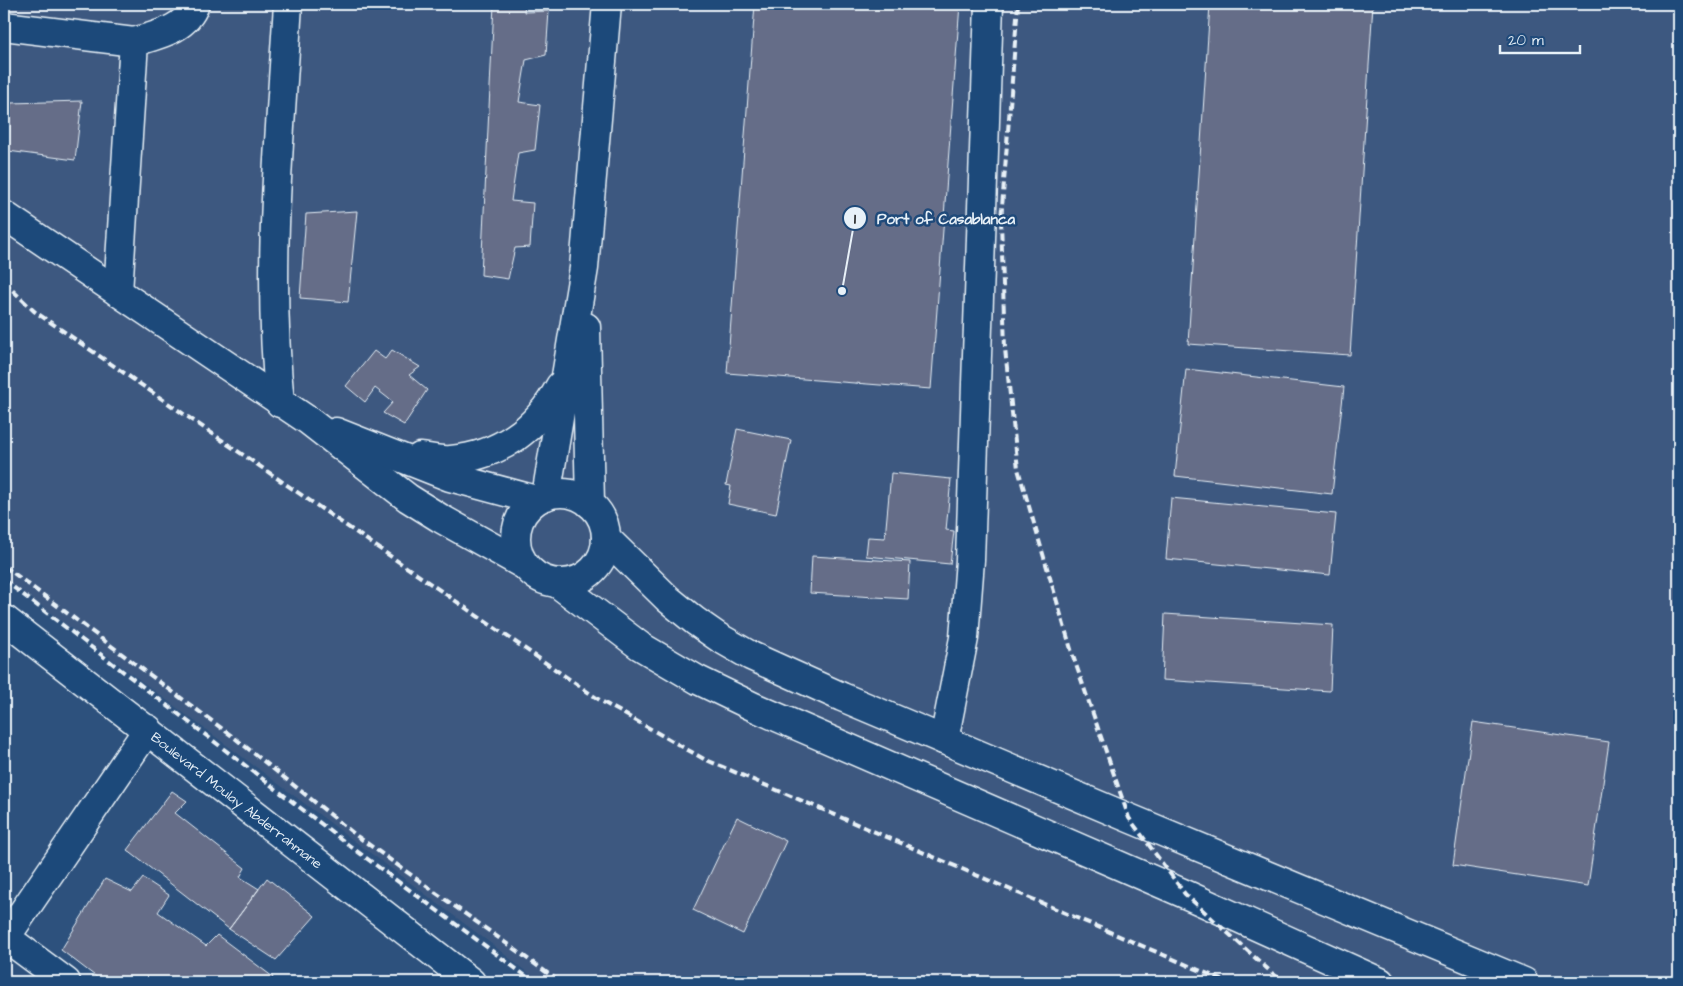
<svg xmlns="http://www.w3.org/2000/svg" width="1683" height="986" viewBox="0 0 1683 986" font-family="'Architects Daughter',sans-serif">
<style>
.built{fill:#3e5980}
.building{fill:#656d88;stroke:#e8f1f8}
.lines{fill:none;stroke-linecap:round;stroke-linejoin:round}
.minor-casing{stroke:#e8f1f8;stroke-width:31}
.minor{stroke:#1f4a7a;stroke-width:28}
.rail{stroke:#e8f1f8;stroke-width:4;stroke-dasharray:8 4;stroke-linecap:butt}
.labels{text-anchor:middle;stroke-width:5;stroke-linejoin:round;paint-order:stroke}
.street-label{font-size:14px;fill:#e8f1f8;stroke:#1f4a7a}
.leader{fill:none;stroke:#e8f1f8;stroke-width:2}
.callout-dot{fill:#e8f1f8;stroke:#1f4a7a;stroke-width:2}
.mark-label{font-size:15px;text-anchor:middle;font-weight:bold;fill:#111}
.callout-label{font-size:15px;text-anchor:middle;font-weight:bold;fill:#e8f1f8;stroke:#1f4a7a;stroke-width:5;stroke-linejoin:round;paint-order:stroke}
</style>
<rect width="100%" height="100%" fill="#2d517d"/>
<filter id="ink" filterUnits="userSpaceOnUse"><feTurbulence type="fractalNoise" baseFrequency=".02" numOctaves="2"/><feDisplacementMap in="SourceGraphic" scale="10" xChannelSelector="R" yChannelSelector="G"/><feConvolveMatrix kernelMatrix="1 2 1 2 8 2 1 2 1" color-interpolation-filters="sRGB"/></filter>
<g filter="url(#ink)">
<path class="built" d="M4,4h1675v978h-1140l-46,-37 -489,-367z"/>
<path class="building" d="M494,4h31l-1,8 25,-1 -3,44 -20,5 -7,42 21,3 -5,45 -17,3 -7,48 22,2 -3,44 -15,1 -7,31 -27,-4z
M755,4h205l-29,385 -204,-16z
M1210,4h163l-23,351 -162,-11z
M82,101l-7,59 -67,-9 3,-48z
M357,211l-9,91 -48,-4 6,-84z
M392,350l28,17 -11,8 18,15 -23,35 -21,-12 10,-11 -18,-14 -10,14 -19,-16 28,-35 11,8z
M1186,369l158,18 -12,107 -157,-18z
M737,429l54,11 -15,74 -48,-10 3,-18 -5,-1z
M891,473l60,6 -5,51 8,1 -4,33 -84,-8 2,-19 17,1z
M1171,498l165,16 -6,61 -164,-16z
M812,556l98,6 -2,37 -98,-6z
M1165,614l168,11 -3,66 -168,-11z
M1473,722l136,20 -21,144 -135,-21z
M172,791l15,10 -12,12 70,55 -5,9 19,12 -30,40 -102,-79z
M737,817l49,24 -43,93 -50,-24z
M143,878l26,17 -11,17 48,34 11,-11 56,42 -3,5h-167l-42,-32 44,-71 27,13z
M267,878l48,38 -39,44 -47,-31z"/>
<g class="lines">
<g class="minor-casing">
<g id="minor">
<path d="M4,26l130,16"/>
<path d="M4,215l305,206 99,77 32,20 84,47"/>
<path d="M118,292l16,-250c23,-7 52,-12 61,-38"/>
<path d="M586,327l4,177"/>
<path d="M280,403c-14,-133 0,-266 8,-399"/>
<path d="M336,432l114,45 86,23"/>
<path d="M420,457c10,1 21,4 31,3 48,-4 86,-31 109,-74"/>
<circle cx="561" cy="538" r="45"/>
<path d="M546,496l38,-228 23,-264"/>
<path d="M606,538l62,61 27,22 23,16 33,19 91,41 287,121 395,164"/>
<path d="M557,583l83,63 58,34 56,27 431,187 195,88"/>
<path id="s1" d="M4,619l467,363"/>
<path d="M944,740l20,-102 6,-78 19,-556"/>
<path d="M4,936l62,46"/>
<path d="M4,940l144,-211"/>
</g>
</g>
<use href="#minor" class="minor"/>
<path class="rail" d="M1018,4l-17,216 4,129 13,120 55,187 56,162 56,76 87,79 12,9
M4,282l30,29 567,390 103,58 523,223
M4,566l232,173 121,97 203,146
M4,580l346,266 184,136"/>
</g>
</g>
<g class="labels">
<g class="street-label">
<text dy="5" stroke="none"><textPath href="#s1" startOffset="295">Boulevard Moulay Abderrahmane</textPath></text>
</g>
</g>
<path class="leader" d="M842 291L855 218"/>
<g class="callout-dot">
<circle cx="842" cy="291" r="5"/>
<circle cx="855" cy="218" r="12"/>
</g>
<g class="mark-label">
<text x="855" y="224">1</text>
</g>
<g class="callout-label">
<text x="946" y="224">Port of Casablanca</text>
</g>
<rect width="1683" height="986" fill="none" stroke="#1f4a7a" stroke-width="20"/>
<rect x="10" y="10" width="1663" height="966" fill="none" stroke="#e8f1f8" stroke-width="2" filter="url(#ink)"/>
<path d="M1500 45v8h80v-8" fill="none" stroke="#e8f1f8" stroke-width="2.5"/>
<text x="1508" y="45" font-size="15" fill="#e8f1f8" stroke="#1f4a7a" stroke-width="4" paint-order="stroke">20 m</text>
</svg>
